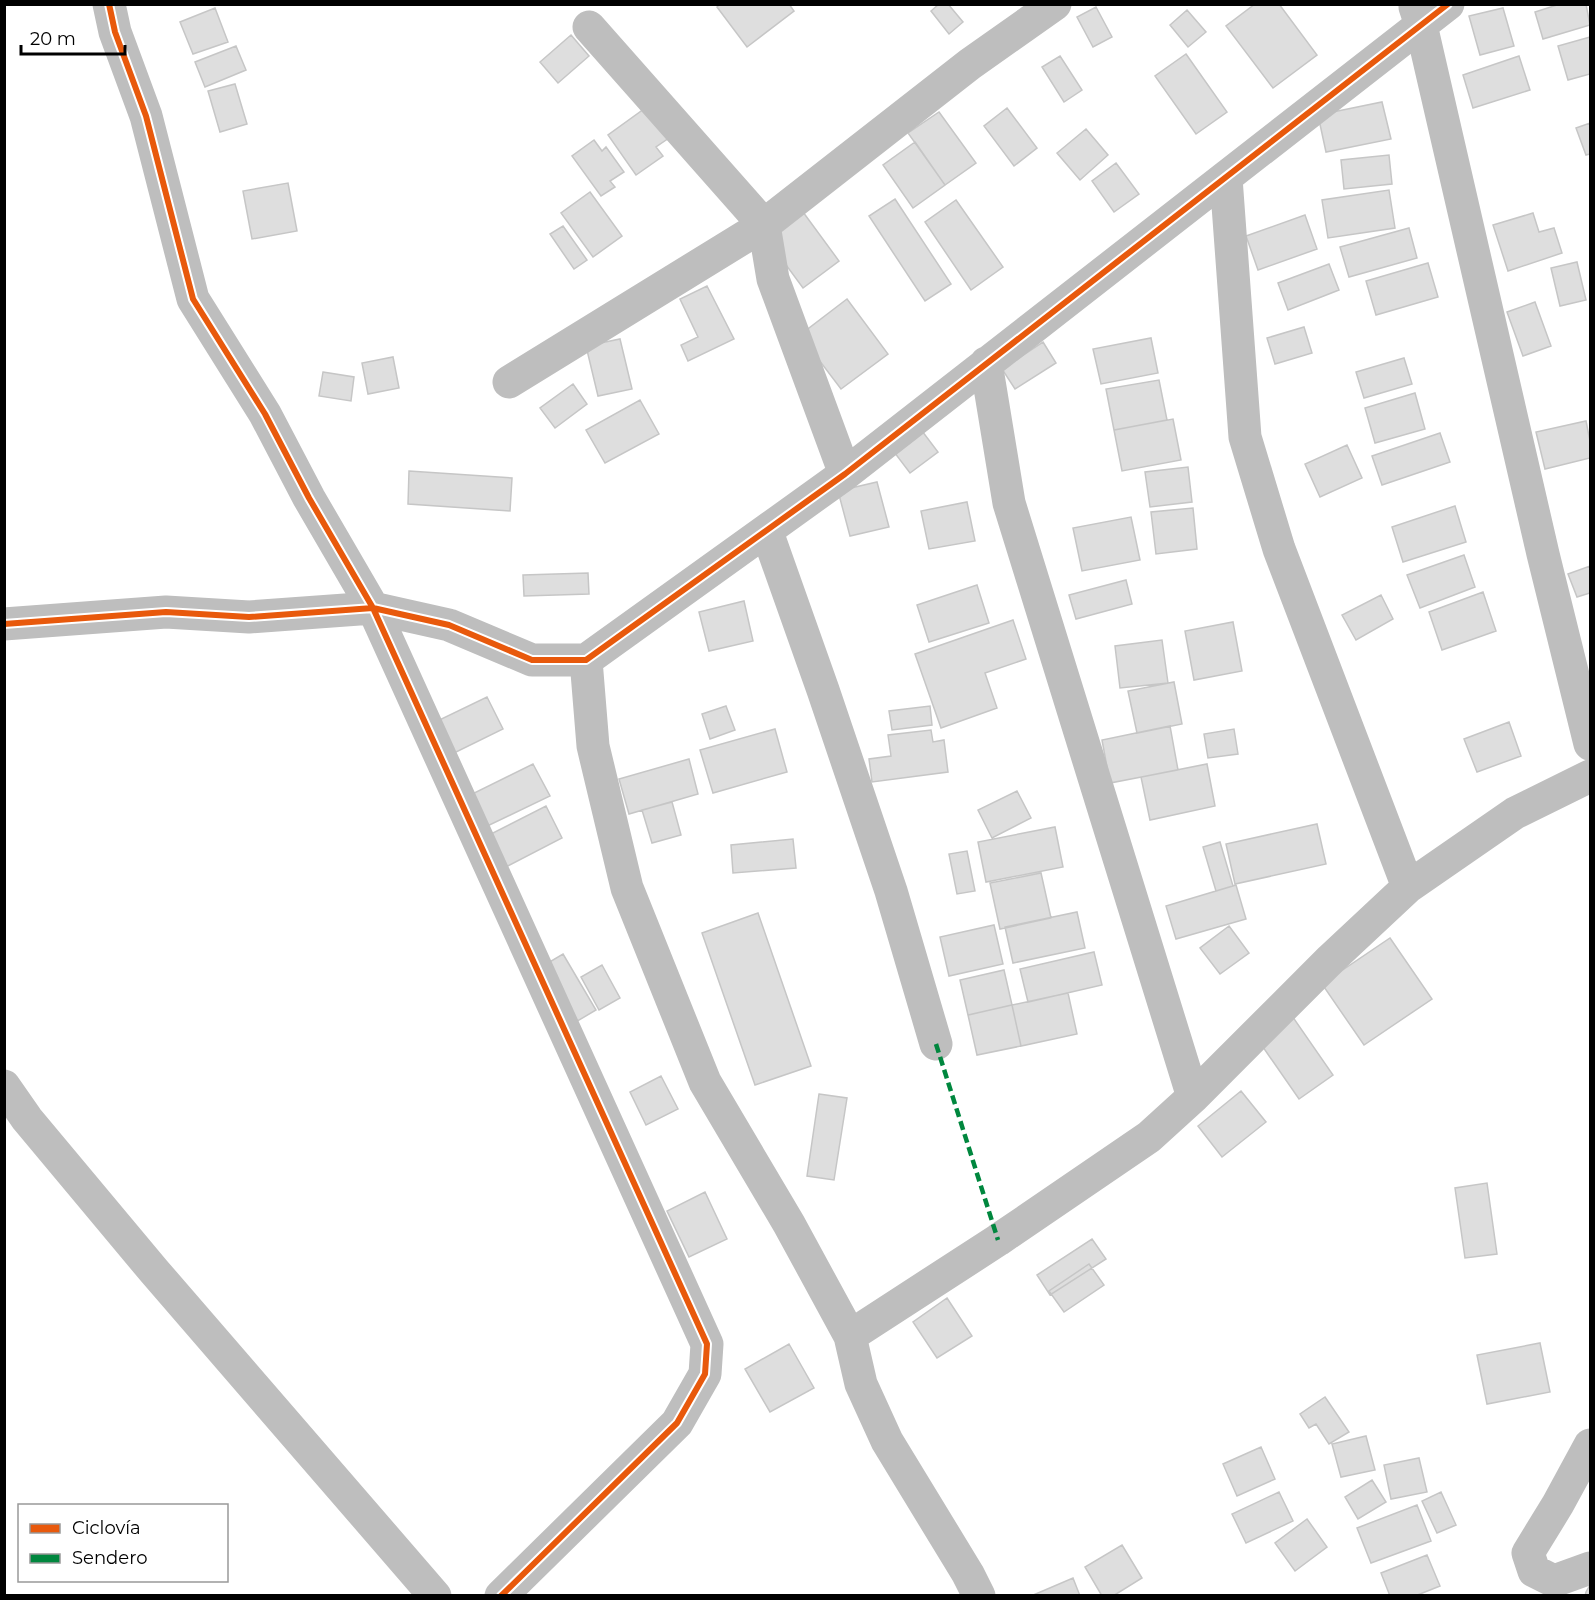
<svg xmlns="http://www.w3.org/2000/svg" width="1595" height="1600" viewBox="0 0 1595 1600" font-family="Montserrat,sans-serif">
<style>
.building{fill:#dedede;stroke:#c6c6c6;stroke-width:1.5}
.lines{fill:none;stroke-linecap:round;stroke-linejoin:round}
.minor{stroke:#bebebe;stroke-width:33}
.quiet{stroke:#00873e;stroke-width:4.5;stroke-dasharray:9 4.5;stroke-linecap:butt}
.cycleway-casing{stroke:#fff;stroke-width:10}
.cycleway{stroke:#e8590c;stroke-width:6}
</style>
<rect width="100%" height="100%" fill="#fff"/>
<path class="building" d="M720,4h69l5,7 -47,36 -30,-40z
M939,4h9l15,18 -14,12 -18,-23z
M1255,4h24l38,51 -44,33 -47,-62z
M1560,4h26l4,21 -47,14 -8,-27z
M1096,7l16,30 -19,10 -16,-30z
M215,8l13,34 -35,12 -13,-32z
M1503,8l11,38 -34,9 -11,-39z
M1187,10l19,22 -18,15 -18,-22z
M571,35l18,21 -31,27 -18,-21z
M1590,37v37l-22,6 -10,-34z
M236,46l10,24 -41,17 -10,-25z
M1186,54l41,58 -31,22 -41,-58z
M1060,56l22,34 -18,12 -22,-35z
M1519,56l11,34 -57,18 -10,-33z
M235,84l12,40 -27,8 -12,-41z
M1382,102l9,37 -65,13 -8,-37z
M1007,108l30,40 -23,18 -30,-40z
M644,109l28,27 -16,11 7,9 -27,19 -28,-40z
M939,112l37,51 -31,22 -37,-52z
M1590,123v31l-4,1 -10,-27z
M1086,129l22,26 -28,25 -23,-27z
M594,140l8,11 4,-4 18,25 -14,9 5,6 -14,9 -29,-40z
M915,142l30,43 -32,23 -30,-43z
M1389,155l3,29 -48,5 -3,-29z
M1116,163l23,31 -25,18 -22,-31z
M288,183l9,48 -45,8 -9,-48z
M1389,190l6,38 -67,10 -6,-38z
M590,192l32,44 -29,21 -32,-44z
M895,199l56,85 -26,17 -56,-85z
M956,200l47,67 -32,23 -46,-68z
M803,212l36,49 -36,27 -36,-49z
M1533,213l6,19 15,-4 8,25 -54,18 -15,-46z
M1305,215l12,34 -59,21 -12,-34z
M563,226l24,34 -13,9 -24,-35z
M1409,228l8,30 -68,19 -9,-30z
M1577,262l9,38 -26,6 -9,-38z
M1428,263l10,34 -62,18 -10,-34z
M1329,264l10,26 -51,20 -10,-27z
M707,286l27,53 -46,22 -7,-16 17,-8 -18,-38z
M847,299l41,55 -47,35 -41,-54z
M1535,302l16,44 -28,10 -16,-44z
M1304,327l8,26 -37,11 -8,-26z
M1151,338l7,35 -57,11 -8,-35z
M620,339l12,50 -34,7 -12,-50z
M1043,342l13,21 -41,26 -13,-20z
M393,357l6,31 -31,6 -6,-31z
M1404,358l8,26 -48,14 -8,-26z
M323,372l31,5 -3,24 -32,-5z
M1159,380l8,40 -53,10 -8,-41z
M573,384l14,20 -32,24 -15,-20z
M1415,393l10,36 -50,14 -10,-35z
M640,400l19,34 -54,29 -19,-33z
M1173,419l8,41 -59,11 -8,-41z
M1586,421l4,20v17l-45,11 -9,-37z
M919,427l19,25 -28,21 -19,-25z
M1440,433l10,29 -68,23 -10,-29z
M1347,445l15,33 -42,19 -15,-33z
M1188,467l4,35 -42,5 -5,-35z
M409,471l103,7 -2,33 -102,-7z
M877,482l12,45 -39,9 -12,-45z
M967,502l8,39 -46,8 -8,-38z
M1455,506l11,36 -63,20 -11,-35z
M1193,508l4,41 -41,5 -5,-42z
M1131,517l9,43 -58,11 -9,-43z
M1464,555l11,32 -55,21 -13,-33z
M1590,566v27l-13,4 -9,-23z
M588,573l1,21 -65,2 -1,-21z
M1126,580l6,24 -56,15 -7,-24z
M977,585l12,38 -60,19 -12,-37z
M1483,592l13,39 -54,19 -13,-38z
M1381,595l12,24 -37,21 -14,-25z
M744,601l9,40 -44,10 -10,-39z
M1013,620l13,39 -41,14 12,35 -56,20 -26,-74z
M1233,622l9,49 -48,9 -9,-49z
M1162,640l6,43 -48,5 -5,-42z
M1174,682l8,42 -45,9 -9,-42z
M487,697l16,32 -53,26 -17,-32z
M726,706l9,24 -25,9 -8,-25z
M930,706l2,19 -40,5 -3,-19z
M1509,722l12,34 -44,16 -13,-33z
M1170,726l8,44 -68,13 -8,-43z
M775,729l12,43 -74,21 -13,-43z
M1234,729l4,25 -30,4 -4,-24z
M931,730l2,12 11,-2 4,32 -76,10 -3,-23 22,-3 -3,-21z
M689,759l9,35 -69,20 -10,-35z
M533,764l17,32 -71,34 -15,-32z
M1207,764l8,42 -65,14 -9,-43z
M1017,791l14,27 -39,20 -14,-28z
M672,802l9,33 -29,8 -10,-33z
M546,806l16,32 -62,32 -17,-32z
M1317,824l9,40 -91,20 -9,-40z
M1055,827l8,40 -77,15 -8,-40z
M793,839l3,29 -63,5 -2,-28z
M1220,842l13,44 -17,5 -13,-44z
M967,851l8,40 -18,3 -8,-40z
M1041,873l10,45 -51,11 -10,-46z
M1236,885l10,34 -70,20 -10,-33z
M1077,912l8,36 -72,15 -8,-36z
M758,913l53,153 -56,19 -53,-152z
M994,925l9,39 -54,12 -9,-39z
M1229,926l20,27 -29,21 -20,-26z
M1390,938l42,61 -68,46 -42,-61z
M1094,952l8,33 -74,17 -8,-33z
M563,954l33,56 -22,13 -33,-56z
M602,965l18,33 -21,12 -18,-33z
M1004,970l8,35 -44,10 -8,-35z
M1068,993l9,41 -56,12 -9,-41z
M1012,1005l9,41 -44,9 -9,-40z
M1290,1013l43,62 -34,24 -43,-62z
M661,1076l17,33 -32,16 -16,-33z
M1241,1091l25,31 -44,35 -24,-31z
M819,1094l28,4 -13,82 -27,-4z
M1487,1183l10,71 -32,4 -10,-70z
M705,1192l22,47 -38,18 -22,-46z
M1092,1239l14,20 -56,36 -13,-20z
M1089,1264l15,21 -40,27 -15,-21z
M947,1298l25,38 -35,22 -24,-36z
M1540,1343l10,49 -63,12 -10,-49z
M789,1344l25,44 -44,24 -25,-43z
M1325,1397l24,35 -20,12 -13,-20 -7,4 -9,-14z
M1366,1436l9,34 -34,7 -9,-33z
M1261,1447l14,32 -38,17 -14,-32z
M1419,1458l8,34 -36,7 -7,-34z
M1372,1480l14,22 -28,17 -13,-22z
M1279,1492l14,29 -47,22 -14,-29z
M1441,1492l15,33 -19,8 -15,-32z
M1417,1505l14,36 -60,22 -14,-35z
M1307,1519l20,28 -32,24 -20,-28z
M1122,1545l20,33 -29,18h-11l-17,-29z
M1427,1555l13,31 -25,10h-25l-9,-23z
M1073,1578l7,18h-49z
M1590,1585v11h-5l1,-4z"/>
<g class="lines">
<path class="minor" d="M109,4l6,28 31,84 47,183 72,115 44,84 64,110 334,736 -2,30 -28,49 -176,173
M1415,7l6,18 122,529 47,190
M589,27l175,198 9,54 72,195
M1226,178l19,259 34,112 129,338
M986,363l23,140 184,594
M509,382l255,-157 206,-161 85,-60
M767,532l56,158 68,201 45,153
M4,624l162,-12 83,5 124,-9 76,17 83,35h54l259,-186 603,-470
M586,660l7,86 34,142 78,194 84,142 61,112 11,48 26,57 81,133 11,22
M4,1086l23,33 127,152 281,325
M850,1336l148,-96 151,-103 44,-40 138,-138 77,-72 107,-74 75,-37
M1590,1445l-32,59 -30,49 6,18 20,10 36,-13"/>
<path class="quiet" d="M936,1044l62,196"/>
<g class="cycleway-casing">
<path id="cycleway" d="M109,4l6,28 31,84 47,183 72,115 44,84 64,110 334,736 -2,30 -28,49 -176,173
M4,624l162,-12 83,5 124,-9 76,17 83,35h54l259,-186 603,-470"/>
</g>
<use href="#cycleway" class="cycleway"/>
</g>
<rect width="1595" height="1600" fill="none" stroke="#000000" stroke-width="12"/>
<rect x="18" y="1504" width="210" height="78" fill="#ffffff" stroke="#999999" stroke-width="1.5"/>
<rect x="30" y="1524" width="30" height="9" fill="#e8590c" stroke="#999999" stroke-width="1.5"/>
<text x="72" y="1534" font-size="18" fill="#000000">Ciclovía</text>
<rect x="30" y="1554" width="30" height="9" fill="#00873e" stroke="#999999" stroke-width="1.5"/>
<text x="72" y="1564" font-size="18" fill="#000000">Sendero</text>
<path d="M21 45v9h104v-9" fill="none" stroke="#000000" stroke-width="3"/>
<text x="30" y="45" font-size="18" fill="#000000" stroke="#ffffff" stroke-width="4.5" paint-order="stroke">20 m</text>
</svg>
